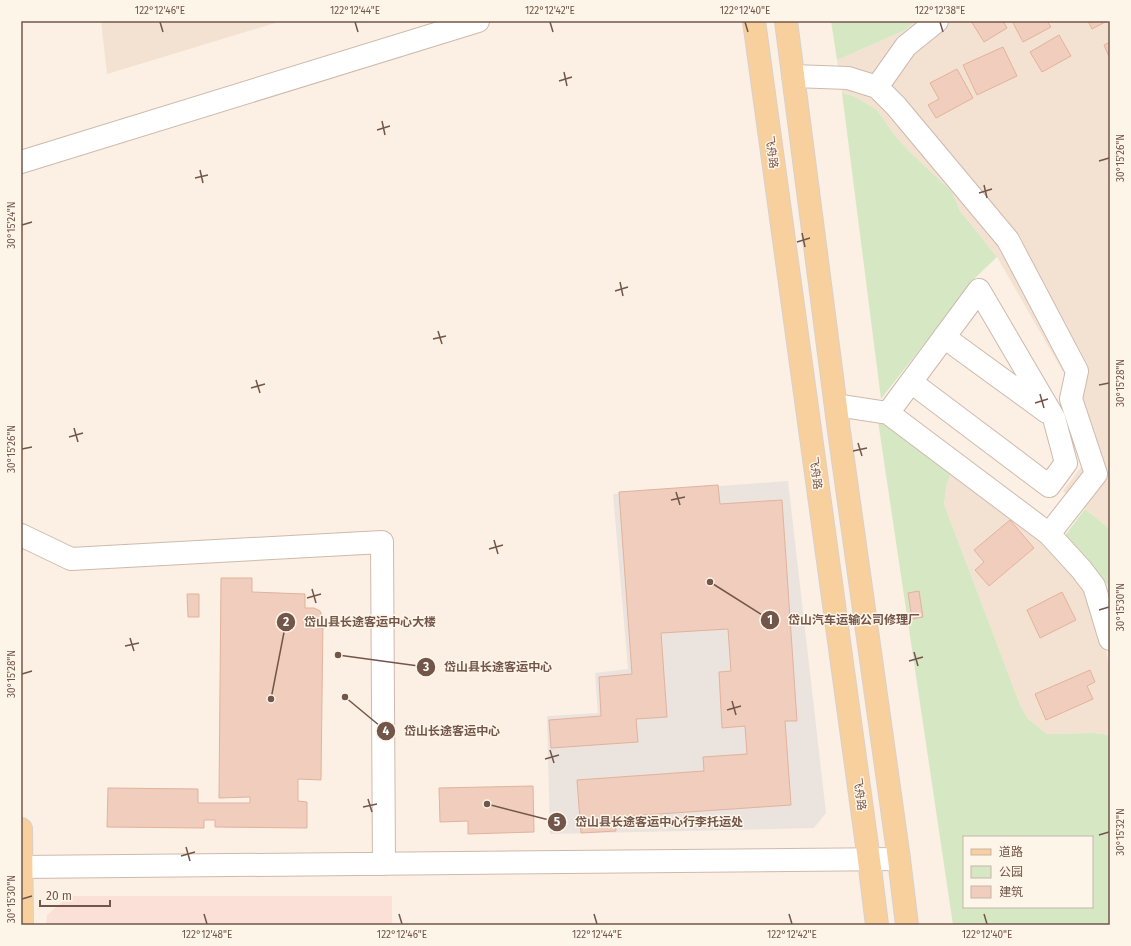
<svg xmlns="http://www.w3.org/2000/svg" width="1131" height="946" viewBox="0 0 1131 946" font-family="'Fira Sans','Noto Sans SC',sans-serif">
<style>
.residential{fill:#f3e2d2}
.commercial{fill:#fbe0d7}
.industrial{fill:#ebe3de}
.green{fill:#d5e8c3;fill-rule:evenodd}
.building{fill:#f0cdbc;stroke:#e2b29d}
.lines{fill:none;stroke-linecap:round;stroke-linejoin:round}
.minor-casing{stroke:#cebaad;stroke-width:24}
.major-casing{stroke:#d8d0cc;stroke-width:24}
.minor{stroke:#fff;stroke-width:22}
.major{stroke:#f8d09e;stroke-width:22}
.ticks{fill:none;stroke:#73564a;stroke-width:1.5}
.labels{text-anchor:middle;stroke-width:3;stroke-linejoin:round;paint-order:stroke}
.street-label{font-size:11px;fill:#73564a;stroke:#fef5e9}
.leader{fill:none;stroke:#73564a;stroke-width:1.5}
.callout-dot{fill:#73564a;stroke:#fef5e9;stroke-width:1.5}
.mark-label{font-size:12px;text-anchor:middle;font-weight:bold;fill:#fff}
.callout-label{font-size:12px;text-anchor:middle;font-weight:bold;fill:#73564a;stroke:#fef5e9;stroke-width:3;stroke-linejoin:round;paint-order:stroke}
.neatline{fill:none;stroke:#73564a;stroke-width:1.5}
.ticks-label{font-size:10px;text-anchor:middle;fill:#73564a}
</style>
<rect width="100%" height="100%" fill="#fbf0e3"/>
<path class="residential" d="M101,21h181l-175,53z
M916,21h194v508l-47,-38 19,-25 -16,-89 -69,-120 -37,-46 -8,-19 -43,-41 -13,-14 -19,-27 -23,-14 -12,-3 -5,-33 66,-29z
M952,471l103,78 34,40 13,36 8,47v63l-16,-2 -47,1 -19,-15 -8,-14 -76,-201 3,-21z"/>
<path class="commercial" d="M69,896h323v29h-346l1,-10z"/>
<path class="industrial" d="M788,481l38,332 -12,15 -264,6 -3,-118 51,-3 -3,-40 33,-4 -15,-175z"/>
<path class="green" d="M831,21h85l-13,10 -66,29z
M842,93l12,3 23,14 19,27 13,14 43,41 8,19 37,46 -21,20 -95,122z
M878,421l23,8 51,42 -5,12 -3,21 76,201 8,14 19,15 47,-1 16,2v190h-157zM964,837h128v70h-128z
M1085,509l25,20v64l-3,-9 -43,-47z"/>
<path class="building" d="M971,21h32l4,7 -23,14z
M1012,21h35l4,6 -28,15z
M1088,21h19l-15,8z
M1059,35l12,21 -29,16 -12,-20z
M1110,42v17l-6,-14z
M1003,47l14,29 -40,19 -14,-30z
M957,69l16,29 -37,20 -8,-13 11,-6 -9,-16z
M718,485l2,19 62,-4 15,221h-12l6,84 -176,12 1,14 -35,2 -4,-53 127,-9 -1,-14 44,-3 -2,-28 -23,2 -3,-56 12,-1 -3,-42 -67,4 6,84 -31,2 2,23 -87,6 -2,-28 52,-4 -2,-39 33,-3 -13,-182z
M1010,520l24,28 -45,38 -14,-16 9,-8 -10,-12z
M221,578h31v14l53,2v14h9l6,3 3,7 -2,162 -23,-1v22l9,1v26l-92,-1v-7h-11v8l-97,-1 1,-39 90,1v14h52v-6l-31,1z
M919,591l4,26 -11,2 -4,-26z
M1062,592l14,28 -36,18 -13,-28z
M187,594h12v23h-11z
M1090,670l5,12 -8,4 6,13 -47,21 -11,-26z
M533,786l1,46 -66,2v-13l-28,1 -1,-34z"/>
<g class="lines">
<g class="minor-casing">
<path id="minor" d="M793,76l55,2 29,9 19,19 112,134 69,131 -6,28 25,75 -47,60
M877,87l29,-41 31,-25
M21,162l457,-141
M944,337l103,75
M836,405l52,8 161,121 32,35 13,17 16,53
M888,413l91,-123 75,128 12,45 -17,23 -138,-104
M21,535l50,24 311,-17 2,322
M21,867l878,-8"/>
</g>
<g class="major-casing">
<path id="major" d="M754,21l115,839 8,65
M786,21l53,410 60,428 8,66
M21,829l1,96"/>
</g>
<use href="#minor" class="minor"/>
<use href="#major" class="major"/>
</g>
<path class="ticks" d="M160,22l3,10M355,22l3,10M550,22l3,10M745,22l3,10M940,22l3,10M564,72l3,14M559,81l13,-4M382,121l3,14M377,130l13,-4M1099,161l10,-3M200,170l3,13M195,178l13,-3M984,185l3,13M979,193l13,-4M22,225l10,-3M802,233l3,14M797,242l13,-4M620,282l3,14M615,291l13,-4M438,331l4,13M433,339l13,-3M256,380l4,13M1099,385l10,-2M251,388l14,-4M1040,394l4,14M1035,403l13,-4M74,428l4,14M69,437l14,-4M858,443l4,13M22,449l10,-2M853,451l14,-3M676,492l4,13M671,500l14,-3M494,540l4,14M489,549l14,-4M312,589l4,14M307,598l14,-4M1099,610l10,-3M130,638l4,13M125,646l14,-3M914,652l4,14M909,661l14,-4M22,674l10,-3M732,701l4,14M727,710l14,-4M550,750l4,13M545,759l14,-4M368,799l4,13M363,807l14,-3M1099,835l10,-3M186,847l4,14M181,856l14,-4M22,899l10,-3M204,914l3,10M399,914l3,10M594,914l3,10M789,914l3,10M984,914l3,10"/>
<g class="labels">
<g class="street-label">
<text transform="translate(772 152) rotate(82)" y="4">飞舟路</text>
<text transform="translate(816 473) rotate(82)" y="4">飞舟路</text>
<text transform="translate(860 794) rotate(82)" y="4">飞舟路</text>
</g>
</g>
<path class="leader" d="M710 582L770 620M271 699L286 622M338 655L426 667M345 697L386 731M487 804L557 822"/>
<g class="callout-dot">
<circle cx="710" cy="582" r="4"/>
<circle cx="271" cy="699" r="4"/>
<circle cx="338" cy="655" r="4"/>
<circle cx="345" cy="697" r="4"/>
<circle cx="487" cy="804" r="4"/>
<circle cx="770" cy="620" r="10"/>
<circle cx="286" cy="622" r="10"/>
<circle cx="426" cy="667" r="10"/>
<circle cx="386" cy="731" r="10"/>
<circle cx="557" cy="822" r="10"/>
</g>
<g class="mark-label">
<text x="770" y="624">1</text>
<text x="286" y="626">2</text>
<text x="426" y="671">3</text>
<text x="386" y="735">4</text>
<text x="557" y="826">5</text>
</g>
<g class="callout-label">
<text x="854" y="624">岱山汽车运输公司修理厂</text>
<text x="370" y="626">岱山县长途客运中心大楼</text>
<text x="498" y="671">岱山县长途客运中心</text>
<text x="452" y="735">岱山长途客运中心</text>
<text x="659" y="826">岱山县长途客运中心行李托运处</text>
</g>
<rect width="1131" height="946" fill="none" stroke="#fef5e9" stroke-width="44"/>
<rect x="963" y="836" width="130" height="72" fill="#fef5e9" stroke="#c6b5a9"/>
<rect x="971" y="849" width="20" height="6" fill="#f8d09e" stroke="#c6b5a9"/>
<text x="999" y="856" font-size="12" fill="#73564a">道路</text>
<rect x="971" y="866" width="20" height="12" fill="#d5e8c3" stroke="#c6b5a9"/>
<text x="999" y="876" font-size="12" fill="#73564a">公园</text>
<rect x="971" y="886" width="20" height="12" fill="#f0cdbc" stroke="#c6b5a9"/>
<text x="999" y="896" font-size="12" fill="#73564a">建筑</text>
<path d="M40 900v6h70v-6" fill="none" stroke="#73564a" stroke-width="2"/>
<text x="46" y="900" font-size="12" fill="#73564a" stroke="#fef5e9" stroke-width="3" paint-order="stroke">20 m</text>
<rect x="22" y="22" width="1087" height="902" class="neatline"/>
<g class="ticks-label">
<text x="160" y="14">122°12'46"E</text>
<text x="355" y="14">122°12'44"E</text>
<text x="550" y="14">122°12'42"E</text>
<text x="745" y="14">122°12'40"E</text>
<text x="940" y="14">122°12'38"E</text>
<text transform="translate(1120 158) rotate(-90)" y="4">30°15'26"N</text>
<text transform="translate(11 225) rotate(-90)" y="4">30°15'24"N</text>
<text transform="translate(1120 383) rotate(-90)" y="4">30°15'28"N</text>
<text transform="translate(11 449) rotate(-90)" y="4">30°15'26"N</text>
<text transform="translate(1120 607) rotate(-90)" y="4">30°15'30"N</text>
<text transform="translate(11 674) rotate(-90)" y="4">30°15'28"N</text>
<text transform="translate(1120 832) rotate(-90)" y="4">30°15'32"N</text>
<text transform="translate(11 899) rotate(-90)" y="4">30°15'30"N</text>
<text x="207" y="938">122°12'48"E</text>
<text x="402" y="938">122°12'46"E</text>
<text x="597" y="938">122°12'44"E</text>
<text x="792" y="938">122°12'42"E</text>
<text x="987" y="938">122°12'40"E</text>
</g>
</svg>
